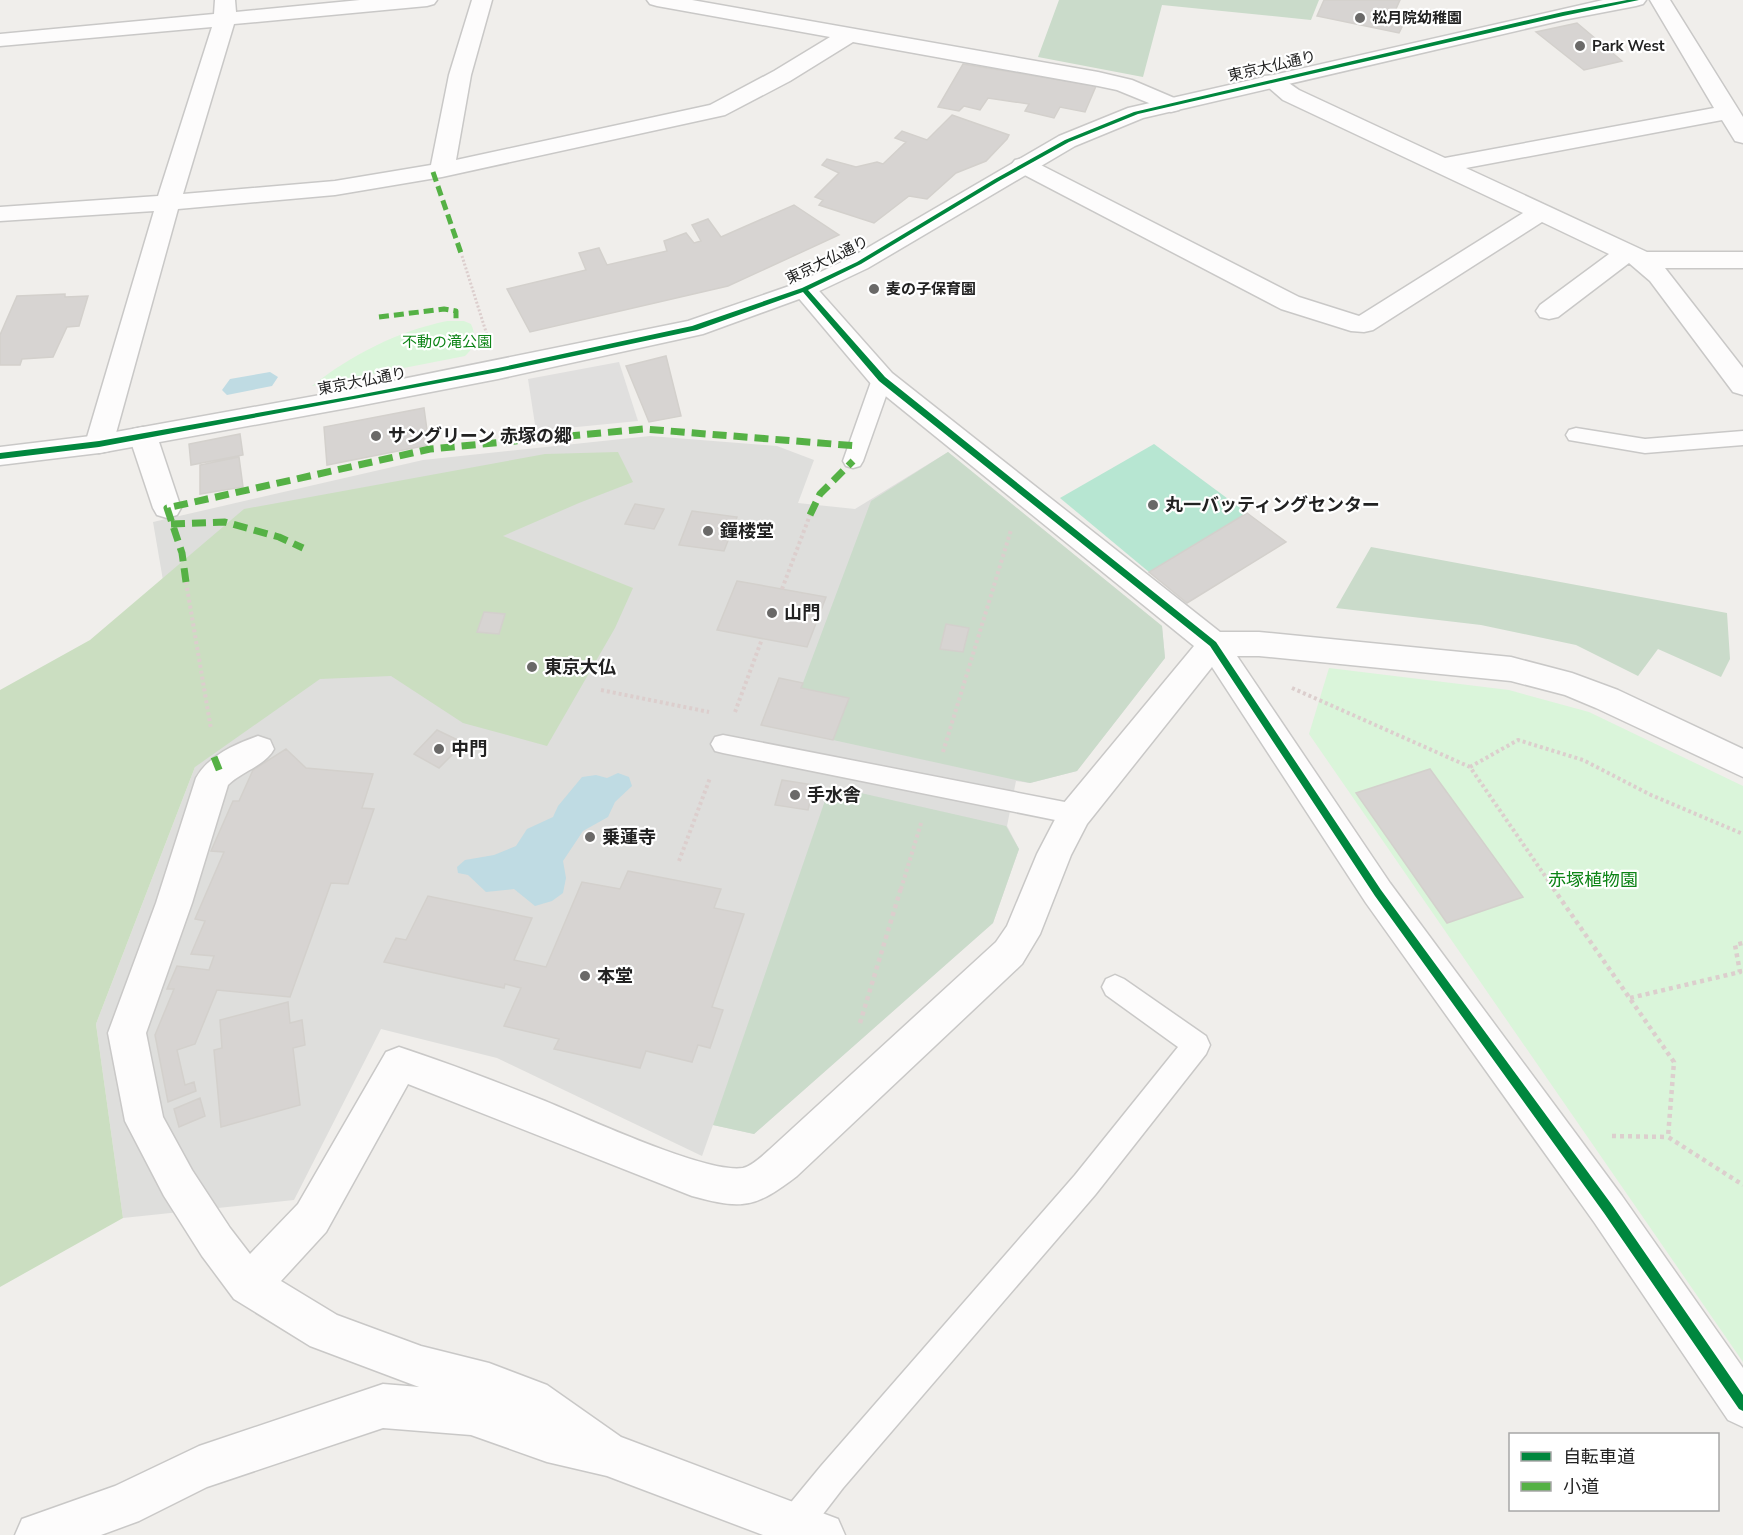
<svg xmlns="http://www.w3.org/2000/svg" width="1743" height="1535" viewBox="0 0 1743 1535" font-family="'Nunito Sans','Noto Sans JP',sans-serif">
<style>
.religious{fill:#dededc}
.forest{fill:#cbdec1}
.cemetery{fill:#cadbca}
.park{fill:#daf5da}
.pitch{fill:#b7e6d2}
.parking{fill:#e0dfde}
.water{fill:#bfdbe3}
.building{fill:#d7d4d2;stroke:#d3d0cc;stroke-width:1.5}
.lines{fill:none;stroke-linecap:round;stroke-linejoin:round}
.service-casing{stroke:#c9c8c7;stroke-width:3}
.minor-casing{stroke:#c9c8c7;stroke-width:3}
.tertiary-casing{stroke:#c9c8c7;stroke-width:3}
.path-far2{stroke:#dccecd;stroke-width:3;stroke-dasharray:2 2;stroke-linecap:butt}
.path-far1{stroke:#dccecd;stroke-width:4;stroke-dasharray:3 3;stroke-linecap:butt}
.path{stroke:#dccecd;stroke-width:4.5;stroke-dasharray:4 4;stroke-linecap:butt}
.service{fill:#fdfcfc;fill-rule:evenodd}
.minor{fill:#fdfcfc;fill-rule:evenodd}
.tertiary{fill:#fdfcfc;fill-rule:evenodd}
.quiet-far1{stroke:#55b145;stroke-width:5;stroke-dasharray:10 5;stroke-linecap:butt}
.quiet{stroke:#55b145;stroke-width:7;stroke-dasharray:14 7;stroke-linecap:butt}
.cycleway-casing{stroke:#fff;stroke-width:4}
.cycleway{fill:#00873e;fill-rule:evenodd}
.poi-dot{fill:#6a6968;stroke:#fff;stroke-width:2}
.labels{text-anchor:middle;stroke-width:4.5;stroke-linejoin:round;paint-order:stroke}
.far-poi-label{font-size:15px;font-weight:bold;fill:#222;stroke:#fff;text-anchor:start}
.far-street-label{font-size:15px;fill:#222;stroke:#fff}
.far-park-label{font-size:15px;fill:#0c8416;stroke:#fff}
.poi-label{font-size:18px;font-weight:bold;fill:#222;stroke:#fff;text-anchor:start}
.park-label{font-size:18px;fill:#0c8416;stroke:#fff}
</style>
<rect width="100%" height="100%" fill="#f0eeeb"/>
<path class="religious" d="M650,436l127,10 37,14 -16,43 57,6 93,-57 214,174 3,32 -88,113 -47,12 -14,-2 -9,45 12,23 -26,74 -239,211 -41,-9 -11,31 -205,-98 -116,-29 -87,171 -171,18 -27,-194 99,-257 -42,-245 270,-62z"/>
<path class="forest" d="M618,452l15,30 -54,21 -76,33 130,52 -18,40 -68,118 -84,-23 -72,-47 -71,3 -125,88 -99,257 27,194 -123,69v-597l90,-50 154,-131 301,-55z"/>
<path class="cemetery" d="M1059,0h260l-8,20 -149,-15 -19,72 -105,-20z
M948,452l214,174 3,32 -88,113 -47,12 -197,-43 16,-42 -48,-10 70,-187z
M1371,547l356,66 3,46 -9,18 -63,-28 -20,27 -62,-31 -95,-20 -145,-17z
M830,786l176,40 13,23 -26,74 -239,211 -41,-9z"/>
<path class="park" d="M447,321h17l7,3c6,14 5,22 -6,32l-153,30c39,-31 86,-55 135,-65z
M1329,668l180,22 80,22 154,74v576l-434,-628z"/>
<path class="pitch" d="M1154,444l93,69 -98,59 -89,-74z"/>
<path class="parking" d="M619,362l19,59 -102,10 -8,-52z"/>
<path class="water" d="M270,372l8,5 -6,9 -45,9 -5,-5 8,-11z
M618,773l11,4 3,9 -17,16 -7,15 -25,14 -20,30 3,17 -3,15 -11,8 -17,5 -21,-17 -28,3 -18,-17 -10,-2 -1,-6 8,-7 29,-5 22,-9 11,-17 26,-12 5,-11 24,-29 14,-2 11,3z"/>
<path class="building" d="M1324,0h76l-9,20 13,3 -5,10 -82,-17z
M1577,23l45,38 -38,9 -48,-38z
M963,64l133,22 -11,26 -25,-5 -6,11 -29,-7 4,-7 -41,-6 -8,12 -16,-4 -5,5 -21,-4z
M952,115l57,20 -2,4 -21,22 -30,12 -29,26 -18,-3 -35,27 -55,-18 4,-5 -8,-3 24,-24 -17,-8 5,-6 29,8 21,-5 6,2 23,-22 -11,-4 7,-7 25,9z
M794,205l45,30 -111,51 -198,46 -23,-43 79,-19 -7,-17 20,-5 8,17 60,-14 -3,-10 22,-8 8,10 7,-2 -9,-16 16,-6 13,18z
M65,294v3l23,-1 -9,30 -12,1 -14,30 -31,2 -2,6h-20v-30l17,-39z
M666,356l15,60 -32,6 -23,-56z
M424,408l5,37 -102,20 -3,-38z
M240,434l3,21 -52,10 -2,-21z
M239,457l4,30 -43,7v-29z
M635,504l29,5 -10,20 -29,-5z
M692,511l45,6 -13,34 -45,-6z
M1247,513l39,29 -99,61 -38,-31z
M737,581l89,16 -19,50 -90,-17z
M484,612l21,2 -6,20 -22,-2z
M946,624l23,4 -6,24 -23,-3z
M779,678l24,5 -2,5 48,10 -16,42 -72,-15z
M437,730l27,13 -25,25 -25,-14z
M286,749l20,19 67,6 -11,34 12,1 -26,75 -17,-1 -41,114 -73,-7 -22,54 -18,6 8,35 9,-3 2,9 -28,11 -13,-67 19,-46h-7l10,-23 32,4 5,-14 -23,-2 14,-33 -10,-2 29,-67 -13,-1 22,-50h6l14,-31z
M1430,769l93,128 -76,26 -91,-130z
M782,780l32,5 -6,25 -33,-5z
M628,871l93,18 -7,19 30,6 -32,93 11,3 -13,38 -12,-3 -6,17 -46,-11 -6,17 -86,-19 5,-10 -55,-13 17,-38 -16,-4 -1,4 -120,-26 12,-24 10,2 22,-44 104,22 -18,42 32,7 36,-85 38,7z
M288,1002l2,21 12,-3 3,25 -12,3 7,57 -79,22 -7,-77 8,-2 -2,-28z
M200,1098l5,18 -26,11 -5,-18z"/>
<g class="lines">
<g class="service-casing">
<path id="service" d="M882,373l7,2 3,4 -29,82 -3,5 -7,2 -7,-2 -3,-5 29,-82 3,-4z
M1576,428l69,11 98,-8v14l-98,8 -76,-13 -3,-5 3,-5z
M723,735l352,69 9,3 3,7 -3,7 -9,3 -352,-71 -8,-2 -4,-7 4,-7z
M1115,975l9,4 82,57 4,9 -4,9 -111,141 -252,293 -36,47h-24l-4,-11 4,-12 38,-46 254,-291 103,-128 -72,-52 -4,-8 4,-8z"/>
</g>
<g class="minor-casing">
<path id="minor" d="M215,0h20l1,12 124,-12h77l-3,4 -7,2 -193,18 -51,170 152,-13 96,-16 18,-90 23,-75h20l-21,75 -15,85 254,-55 64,-34 56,-34 -173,-31 -7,-2 -3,-4h45l406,72 34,8 47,20 3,5 -3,5 -8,2 -54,-22 -19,-4 -245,-44 -63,39 -65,34 -283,62 -107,18 -157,14 -65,235 -4,7 -10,2 -10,-2 -4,-7 69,-233 -154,10v-14l158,-11 54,-169 -212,19v-12l214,-20z
M1650,0h20l73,117v26l-8,-2 -13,-21 -256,48 181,84h96v16h-78l78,100v27l-10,-3 -83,-111 -21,-18 -71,54 -9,2 -9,-2 -4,-6 4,-6 69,-51 -67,-32 -169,108 -9,2 -13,-1 -70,-22 -266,-139 -4,-5 4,-5 8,-2 8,2 268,137 60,19 164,-103 -240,-113 -22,-19 3,-5c15,-3 23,6 35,14l146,68 269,-50z
M804,281l9,3 79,89 328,259h39l252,25 61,16 46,17 125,59v28l-147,-69 -31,-13 -54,-14 -252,-25h-22l153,227 232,313 121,172v59l-15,-7 -134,-198 -228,-319 -154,-236 -125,157 -16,31 -31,79 -18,30 -225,212c-42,32 -54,34 -105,20l-284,-112 -82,148 -45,49 56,34 84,31 68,17 58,22 74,52 217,82 7,16h-82l-156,-59 -60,-14 -76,-27 -88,-7 -176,59 -68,34 -38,14h-86l7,-16 93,-33 84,-40 184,-62 36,3 -109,-41 -76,-47 -32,-43 -38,-60 -39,-75 -17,-88 48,-130 40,-125c12,-22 39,-34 62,-42l12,4 4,9c-9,17 -32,22 -46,36l-36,118 -46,130 17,84 29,53 38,58 20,26 48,-50 88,-152 13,-5c49,16 98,35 146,54 39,16 161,73 198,67 9,-2 19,-12 26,-18l227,-208 11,-16 30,-72 26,-50 131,-158 -322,-261 -81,-96 4,-5z
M143,427l10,2 4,7 24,72 -4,7 -10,3 -10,-3 -4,-7 -24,-72 4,-7z"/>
</g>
<g class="tertiary-casing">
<path id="tertiary" d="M1603,0h43l-3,4 -7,2 -73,14 -420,98 -68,28 -207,122 -55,26 -110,40 -205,45 -145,28 -254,46 -99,12v-18l99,-12 254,-46 335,-68 107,-37 55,-26 209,-122 69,-28z"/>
</g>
<path class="path-far2" d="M462,256l25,79"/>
<path class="path-far1" d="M186,582l25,147
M782,589l28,-74
M1292,688l178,79 84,122
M601,690l108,22
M735,712l27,-73
M943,752l68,-222
M1470,767l48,-27 65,20 68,35 92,39
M679,861l31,-83
M901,889l21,-69"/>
<path class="path" d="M1553,888l121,174 -6,75 75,48
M1630,998l110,-26 -5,-27 8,-2
M860,1023l41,-135
M1612,1136l56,1"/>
<use href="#service" class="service"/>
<use href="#minor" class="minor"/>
<use href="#tertiary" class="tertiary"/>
<path class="quiet-far1" d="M433,172l29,84
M379,317l65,-8 12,2v10"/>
<path class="quiet" d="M810,515l10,-21 33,-33
M171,524l54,-2 54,15 24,11
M186,582l-4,-29 -15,-45 263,-59 214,-20 214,17
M214,757l6,15"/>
<g class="cycleway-casing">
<path id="cycleway" d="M1627,0h12l-76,16 -425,98 -69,28 -70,39 -138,83 -53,26 77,87 331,265 165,248 231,315 131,190v16l-4,-2 -135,-196 -229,-317 -165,-250 -331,-265 -76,-89 -106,38 -199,42 -399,75 -99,12v-6l99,-12 254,-45 145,-28 194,-42 110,-38 55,-26 138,-83 70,-39 69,-28 429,-100z"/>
</g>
<use href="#cycleway" class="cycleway"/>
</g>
<g class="poi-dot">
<circle cx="1360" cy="18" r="6"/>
<circle cx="1580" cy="46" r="6"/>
<circle cx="874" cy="289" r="6"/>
<circle cx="376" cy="436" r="6"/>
<circle cx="1153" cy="505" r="6"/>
<circle cx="708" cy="531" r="6"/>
<circle cx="772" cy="613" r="6"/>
<circle cx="532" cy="667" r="6"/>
<circle cx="439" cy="749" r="6"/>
<circle cx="795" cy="795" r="6"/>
<circle cx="590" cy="837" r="6"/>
<circle cx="585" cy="976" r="6"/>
</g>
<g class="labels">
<g class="far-poi-label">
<text x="1372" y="23">松月院幼稚園</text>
<text x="1592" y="51">Park West</text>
<text x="886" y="294">麦の子保育園</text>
</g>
<g class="far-street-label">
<text transform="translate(1272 66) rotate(-13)" y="5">東京大仏通り</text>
<text transform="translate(827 260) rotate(-26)" y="5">東京大仏通り</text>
<text transform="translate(362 381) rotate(-11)" y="5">東京大仏通り</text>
</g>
<g class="far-park-label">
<text x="447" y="347">不動の滝公園</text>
</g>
<g class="poi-label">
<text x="388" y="442">サングリーン 赤塚の郷</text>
<text x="1165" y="511">丸一バッティングセンター</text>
<text x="720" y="537">鐘楼堂</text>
<text x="784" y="619">山門</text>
<text x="544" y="673">東京大仏</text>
<text x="451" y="755">中門</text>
<text x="807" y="801">手水舎</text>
<text x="602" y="843">乗蓮寺</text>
<text x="597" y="982">本堂</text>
</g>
<g class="park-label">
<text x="1593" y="886">赤塚植物園</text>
</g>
</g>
<rect x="1509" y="1433" width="210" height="78" fill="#ffffff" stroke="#a7a7a7" stroke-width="1.5"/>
<rect x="1521" y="1452" width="30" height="9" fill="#00873e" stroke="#a7a7a7" stroke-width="1.5"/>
<text x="1563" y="1463" font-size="18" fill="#222222">自転車道</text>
<rect x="1521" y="1482" width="30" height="9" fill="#55b145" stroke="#a7a7a7" stroke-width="1.5"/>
<text x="1563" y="1493" font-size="18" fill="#222222">小道</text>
</svg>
